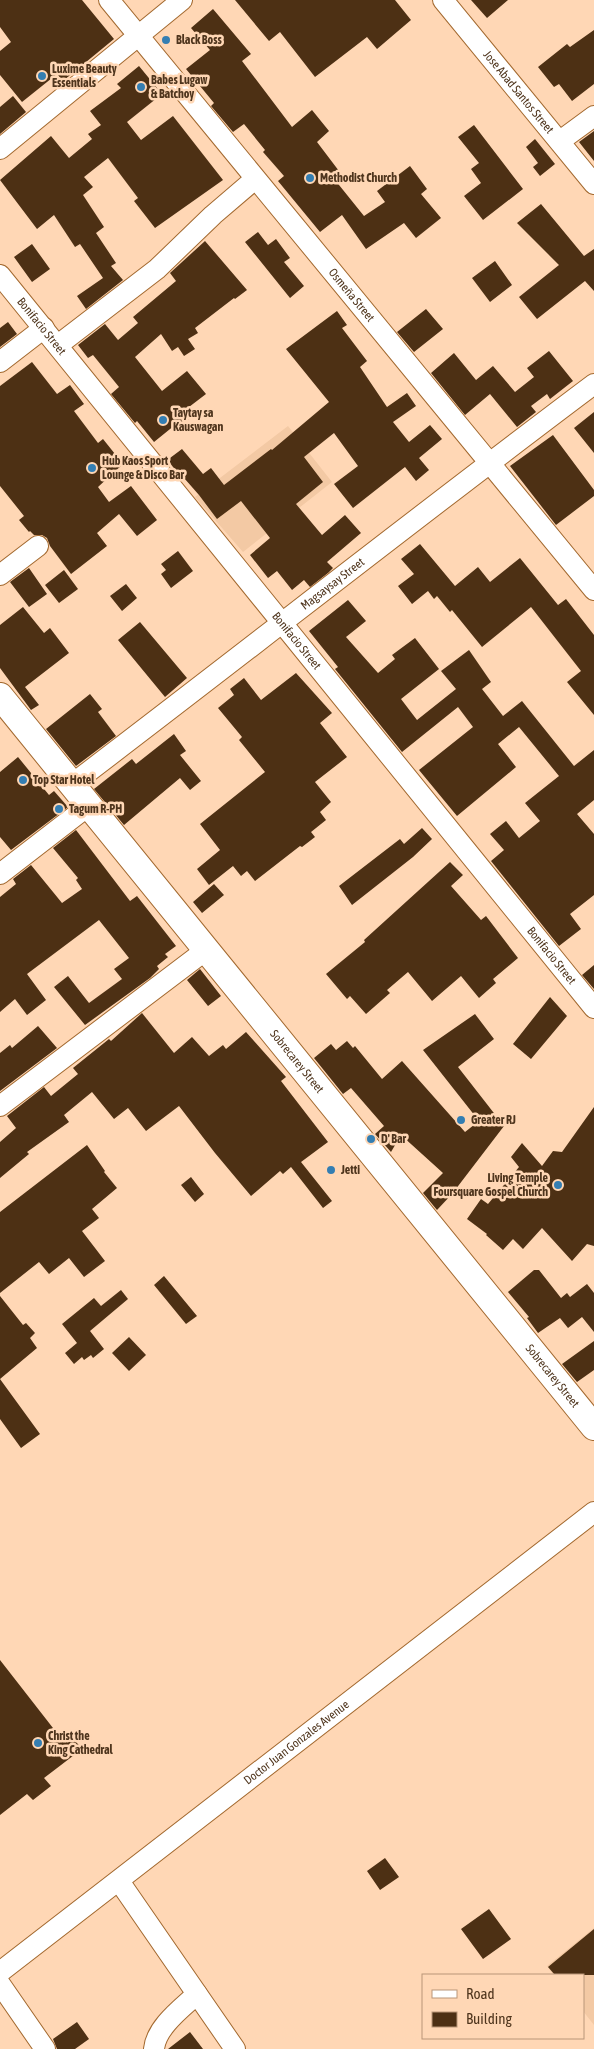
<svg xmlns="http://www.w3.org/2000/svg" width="594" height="2049" viewBox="0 0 594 2049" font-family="'Asap Condensed',sans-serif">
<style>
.built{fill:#f3c9a4}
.building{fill:#4d3014}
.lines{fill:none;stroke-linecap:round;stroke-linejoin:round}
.minor-casing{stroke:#a3692f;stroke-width:22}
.major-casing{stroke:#a3692f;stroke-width:28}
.minor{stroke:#fff;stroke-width:20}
.major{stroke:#fff;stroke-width:26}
.poi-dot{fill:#347eb2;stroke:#ffd7b5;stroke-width:2}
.labels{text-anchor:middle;stroke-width:5;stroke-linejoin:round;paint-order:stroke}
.poi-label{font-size:12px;font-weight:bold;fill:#4f351d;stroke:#ffd7b5;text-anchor:start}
.street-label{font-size:12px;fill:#4f351d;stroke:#ffd7b5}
</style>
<rect width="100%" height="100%" fill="#ffd7b5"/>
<path class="built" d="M288,426l44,56 -89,70 -48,-55z
M594,1928v97l-11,-14v-36h-29l-7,-9z"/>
<path class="building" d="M0,0h82l32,39 -51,42 -6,-7 -35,28 -22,-27v-24l11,-9 -11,-15z
M235,0h160l16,20 -34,29 -10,-12 -52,40 -35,-45 -11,9z
M471,0h37l-21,18z
M213,9l38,45 -9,7 50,66 20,-17 17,21 -12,11 25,33 -7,5 29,36 21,-14 -8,-11 33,-25 17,23 -6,5 20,24 -25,20 -12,-15 -38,26 -24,-34 -22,17 -42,-51 6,-5 -21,-24 2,-2 -21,-26 -11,8 -22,-26 3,-3 -28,-34 24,-19 -19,-22z
M594,30v54l-22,17 -13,-17 -5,3 -16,-20 29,-23 3,3z
M139,66l23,28 -35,28 14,18 32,-24 50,64 -68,48 -21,-27 4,-3 -30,-40 -24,19 9,10 -10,8 21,32 -8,6 20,30 -5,3 12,14 -37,29 -9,-13 26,-18 -23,-34 -5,3 -21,-32 -17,14 -37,-49 51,-44 18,22 23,-19 -4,-5 13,-9 -11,-14 31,-23 -4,-4z
M13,96l13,16 -26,22v-27z
M474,125l49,64 -40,31 -19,-24 17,-13 -10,-14 8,-6 -21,-26z
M594,131v30l-15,-19z
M535,139l20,25 -15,12 -7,-9 5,-4 -12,-16z
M541,204l43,52 10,-7v42l-9,-10 -48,38 -18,-22 40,-32 -42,-42z
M258,232l10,13 8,-6 14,19 -6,4 20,24 -14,12 -45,-56z
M205,241l42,49 -12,9 -1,-1 -39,30 3,5 -10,6 7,10 -11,7 -6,-9 -6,4 -11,-17 -26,23 27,34 25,-20 19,23 -17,13 6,7 -18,14 -2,-3 -21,17 -17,-21 -2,2 -24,-29 8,-7 -26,-32 -5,3 -10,-13 27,-21 13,16 20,-17 -5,-6 43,-36 -6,-8z
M32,244l18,25 -18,13 -18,-25z
M495,261l17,24 -22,17 -18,-24z
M426,309l17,20 -29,23 -17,-20z
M337,311l10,14 -5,3 25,33 -7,6 27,40 20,-14 9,13 -23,16 16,20 21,-17 12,14 -23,19 10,12 -13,11 -11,-14 -52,41 -19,-24 24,-18 -24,-33 -30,24 19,25 -27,22 26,31 23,-20 16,18 -34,29 6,6 -5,5 -18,14 -6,-7 -12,10 -15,-19 -9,7 -18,-23 20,-17 -29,-37 -24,18 -18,-24 -22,-25 -1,1 -6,-8v-5l12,-9 21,25 8,-6 13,17 47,-36 1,1 57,-48 -43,-53z
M8,322l9,12 -17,13v-19z
M549,351l24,30 -23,18 -3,-5 -16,12 5,6 -19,15 -27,-33 -25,21 -34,-42 23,-20 22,27 17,-14 22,26 19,-15 -7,-9z
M32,362l25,32 13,-9 14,19 -10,7 24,32 5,-4 20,25 -25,23 11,15 22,-16 26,34 -20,16 -18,-22 -22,19 10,13 -36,28 -21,-28 -3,-8 -5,-3h-8l-4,-4 -1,1 -10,-12 5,-4 -24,-30v-100z
M594,412v41l-20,-25z
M553,435l41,55v6l-38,29 -46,-59z
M420,544l35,42 23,-19 12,15 30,-24 38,47 8,-6 28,36v80l-27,-33 14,-11 -50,-64 -49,40 -30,-37 -2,2 -13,-16 -3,3 -6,-8 -16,13 -14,-18 16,-12 -13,-15z
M178,551l15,20 -22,17 -10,-14 5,-4 -5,-6z
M29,568l18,26 -18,13 -19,-25z
M64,570l14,19 -19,14 -14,-18z
M126,584l11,14 -15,13 -12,-15z
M348,600l18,21 -20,16 32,36 17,-14 -3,-4 23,-17 24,31 -38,30 16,21 39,-31 -15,-18 28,-21 22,32 -9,7 21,27 19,-15 52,65 20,-16v50l-17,14 17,20v61l-24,19 11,15 -22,17 -68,-85 13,-11 -14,-16 16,-13 13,17 21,-17 -15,-18 34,-27 -40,-49 -21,17 18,23 -59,49 -38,-46 54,-43 -15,-20 -56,45 -67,-83 3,-2 -29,-36z
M23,607l21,26 6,-5 19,25 -44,34 14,18 -8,5 -31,-42v-43z
M140,622l47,56 -22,19 -47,-57z
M296,673l36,40 -12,10 27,34 -32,25 16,20 -11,10 6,8 -15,12 4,5 -13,10 -2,-1 -45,35 -8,-10 -6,5 -8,-10 -24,19 -12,-16 23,-19 -20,-26 65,-52 -26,-32 3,-3 -24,-29 16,-13 -4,-6 14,-11 17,22z
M90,694l12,15 -4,3 18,24 -40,30 -30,-37z
M174,734l12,17 -6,4 21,26 -11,9 -10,-12 -56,47 -30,-36 38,-30 4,5z
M18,757l31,38 5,-4 14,16 -57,43 -11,-13v-65z
M422,828l10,11 -19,18 -61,48 -13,-19 61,-47 4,5z
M76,830l54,71 7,-5 39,50 -11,8 3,3 -11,9 2,3 -9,9 -65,47 -31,-38 14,-11 21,27 33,-24 -8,-10 15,-11 -30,-38 -72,54 19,26 -19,15 -12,-16 -15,13v-115l16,-13 -3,-5 18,-14 31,38 20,-14 -6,-9 2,-2 -25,-30z
M450,862l13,13 -12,11 30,34 5,-4 32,42 -25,21 3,4 -17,15 -18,-22 -29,25 -24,-29 -21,18 3,3 -24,21 -16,-18 -3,3 -21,-25 39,-32 -1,-2z
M214,884l10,11 -22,18 -9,-11z
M594,965v24l-12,-14z
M200,969l21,27 -13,10 -21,-26z
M550,997l17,19 -36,43 -18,-15z
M142,1013l32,40 18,-16 17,19 14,-11 3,4 20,-17 40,45 -5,4 47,61 -27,20 31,39 -9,7 -32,-41 -8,7 -3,-3 -29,25 -36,-43 -36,-47 -33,25 -18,-23 -14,11 -22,-27 -28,23 5,7 -42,30 2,2 -29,24v-36l16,-14 -9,-12 37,-29 7,9 27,-22 -5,-6 36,-29 2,2z
M475,1014l19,25 -36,28 46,59 -52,68 -15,16 -14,-17 20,-20 -42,-38 -10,17 -16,-18 9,-8 -33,-38 -8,6 -29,-36 17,-14 5,6 11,-9 6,7 2,-2 27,33 20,-18 63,71 14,-11 -56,-71z
M38,1026l19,22 -57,43v-38l10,-8 2,3z
M594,1107v139l-7,-2 -15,17 -30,-33 -19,21 -10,-10 -10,11 -17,-15 1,-1 -20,-15 14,-20 7,5 31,-37 -8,-10 11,-14 20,23 11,-15 9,1z
M87,1145l18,26 -1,1 13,16 -25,21 7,9 -17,13 23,30 -21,16 -15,-19 -20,16 -10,-12 -39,31v-81z
M191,1177l13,17 -9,8 -14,-17z
M534,1270h5l22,28 6,-5 3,4 17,-13 7,9v39l-12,-15 -14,11 -8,-10 -22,15 -11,-15 2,-1 -21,-25z
M164,1276l33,40 -11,8 -32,-39z
M121,1290l7,9 -38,32 14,18 -11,9 -2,-3 -7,5 -2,-3 -8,7 -9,-11 12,-10 -15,-19 32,-26 7,8z
M0,1296l23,29 3,-2 9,10 -5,5 7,10 -37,31 40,55 -19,14 -21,-29z
M129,1337l17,18 -17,16 -17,-18z
M594,1341v29l-17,12 -15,-18z
M0,1660l60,77 7,-6 15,18 -38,29 7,8 -18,14 -6,-6 -27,21z
M385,1858l14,19 -19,13 -13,-19z
M489,1909l22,30 -28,20 -22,-30z
M594,1929v46h-39l-7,-8z
M77,2022l12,17 -14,10h-18l-4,-10z
M190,2032l13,17h-35z"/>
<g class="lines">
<g class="minor-casing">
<g id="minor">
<path id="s1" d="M109,0l485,590"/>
<path id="s2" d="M443,0l151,184"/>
<path d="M560,141l34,-25"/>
<path d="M0,149l182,-149"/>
<path id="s3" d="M0,275l594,733"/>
<path d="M58,345l99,-76 56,-54 42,-36"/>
<path d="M0,362l44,-34"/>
<path d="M0,575l38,-29"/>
<path id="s4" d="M71,785c175,-133 347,-269 523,-401"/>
<path d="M0,874l88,-68"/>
<path d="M0,1106l206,-156"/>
<path d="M119,1881l116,168"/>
<path id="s5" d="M0,1972l594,-460"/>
<path d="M0,1984l45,65"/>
<path d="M154,2049c2,-22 28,-41 43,-55"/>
</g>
</g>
<g class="major-casing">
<g id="major">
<path id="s6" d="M0,696l594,731"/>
</g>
</g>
<use href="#minor" class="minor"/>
<use href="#major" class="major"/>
</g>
<g class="poi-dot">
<circle cx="166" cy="40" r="5"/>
<circle cx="42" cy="76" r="5"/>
<circle cx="141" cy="87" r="5"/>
<circle cx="310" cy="178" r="5"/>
<circle cx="163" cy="420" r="5"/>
<circle cx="92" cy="468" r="5"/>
<circle cx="23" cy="780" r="5"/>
<circle cx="59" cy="809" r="5"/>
<circle cx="461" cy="1120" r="5"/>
<circle cx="371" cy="1139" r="5"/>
<circle cx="331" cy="1170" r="5"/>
<circle cx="558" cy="1185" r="5"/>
<circle cx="38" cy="1743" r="5"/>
</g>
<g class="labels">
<g class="poi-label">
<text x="176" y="44">Black Boss</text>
<text x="52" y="73">Luxime Beauty<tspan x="52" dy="14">Essentials</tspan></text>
<text x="151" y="84">Babes Lugaw<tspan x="151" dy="14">&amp; Batchoy</tspan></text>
<text x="320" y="182">Methodist Church</text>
<text x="173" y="417">Taytay sa<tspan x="173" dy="14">Kauswagan</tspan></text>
<text x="102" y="465">Hub Kaos Sport<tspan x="102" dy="14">Lounge &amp; Disco Bar</tspan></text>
<text x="33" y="784">Top Star Hotel</text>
<text x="69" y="813">Tagum R-PH</text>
<text x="471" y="1124">Greater RJ</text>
<text x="381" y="1143">D' Bar</text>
<text x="341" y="1174">Jetti</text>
<text x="548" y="1182" text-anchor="end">Living Temple<tspan x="548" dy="14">Foursquare Gospel Church</tspan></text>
<text x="48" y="1740">Christ the<tspan x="48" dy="14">King Cathedral</tspan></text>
</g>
<g class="street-label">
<text dy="4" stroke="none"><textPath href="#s2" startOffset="119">Jose Abad Santos Street</textPath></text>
<text dy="4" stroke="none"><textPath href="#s1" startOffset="382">Osmeña Street</textPath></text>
<text dy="4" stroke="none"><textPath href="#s3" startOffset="66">Bonifacio Street</textPath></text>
<text dy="4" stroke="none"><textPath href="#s4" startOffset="330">Magsaysay Street</textPath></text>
<text dy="4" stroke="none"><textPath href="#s3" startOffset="471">Bonifacio Street</textPath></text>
<text dy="4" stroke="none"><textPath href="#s3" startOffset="876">Bonifacio Street</textPath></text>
<text dy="4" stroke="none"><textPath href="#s6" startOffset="471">Sobrecarey Street</textPath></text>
<text dy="4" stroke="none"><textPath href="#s6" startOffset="876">Sobrecarey Street</textPath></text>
<text dy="4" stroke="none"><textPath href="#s5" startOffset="375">Doctor Juan Gonzales Avenue</textPath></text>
</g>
</g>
<rect x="422" y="1974" width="162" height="65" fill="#ffd7b5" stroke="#b99678"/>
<rect x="432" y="1990" width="25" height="8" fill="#ffffff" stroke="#b99678"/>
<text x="466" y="1999" font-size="15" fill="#4f351d">Road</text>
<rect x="432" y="2012" width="25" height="15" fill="#4d3014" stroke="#b99678"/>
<text x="466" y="2024" font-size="15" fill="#4f351d">Building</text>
</svg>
